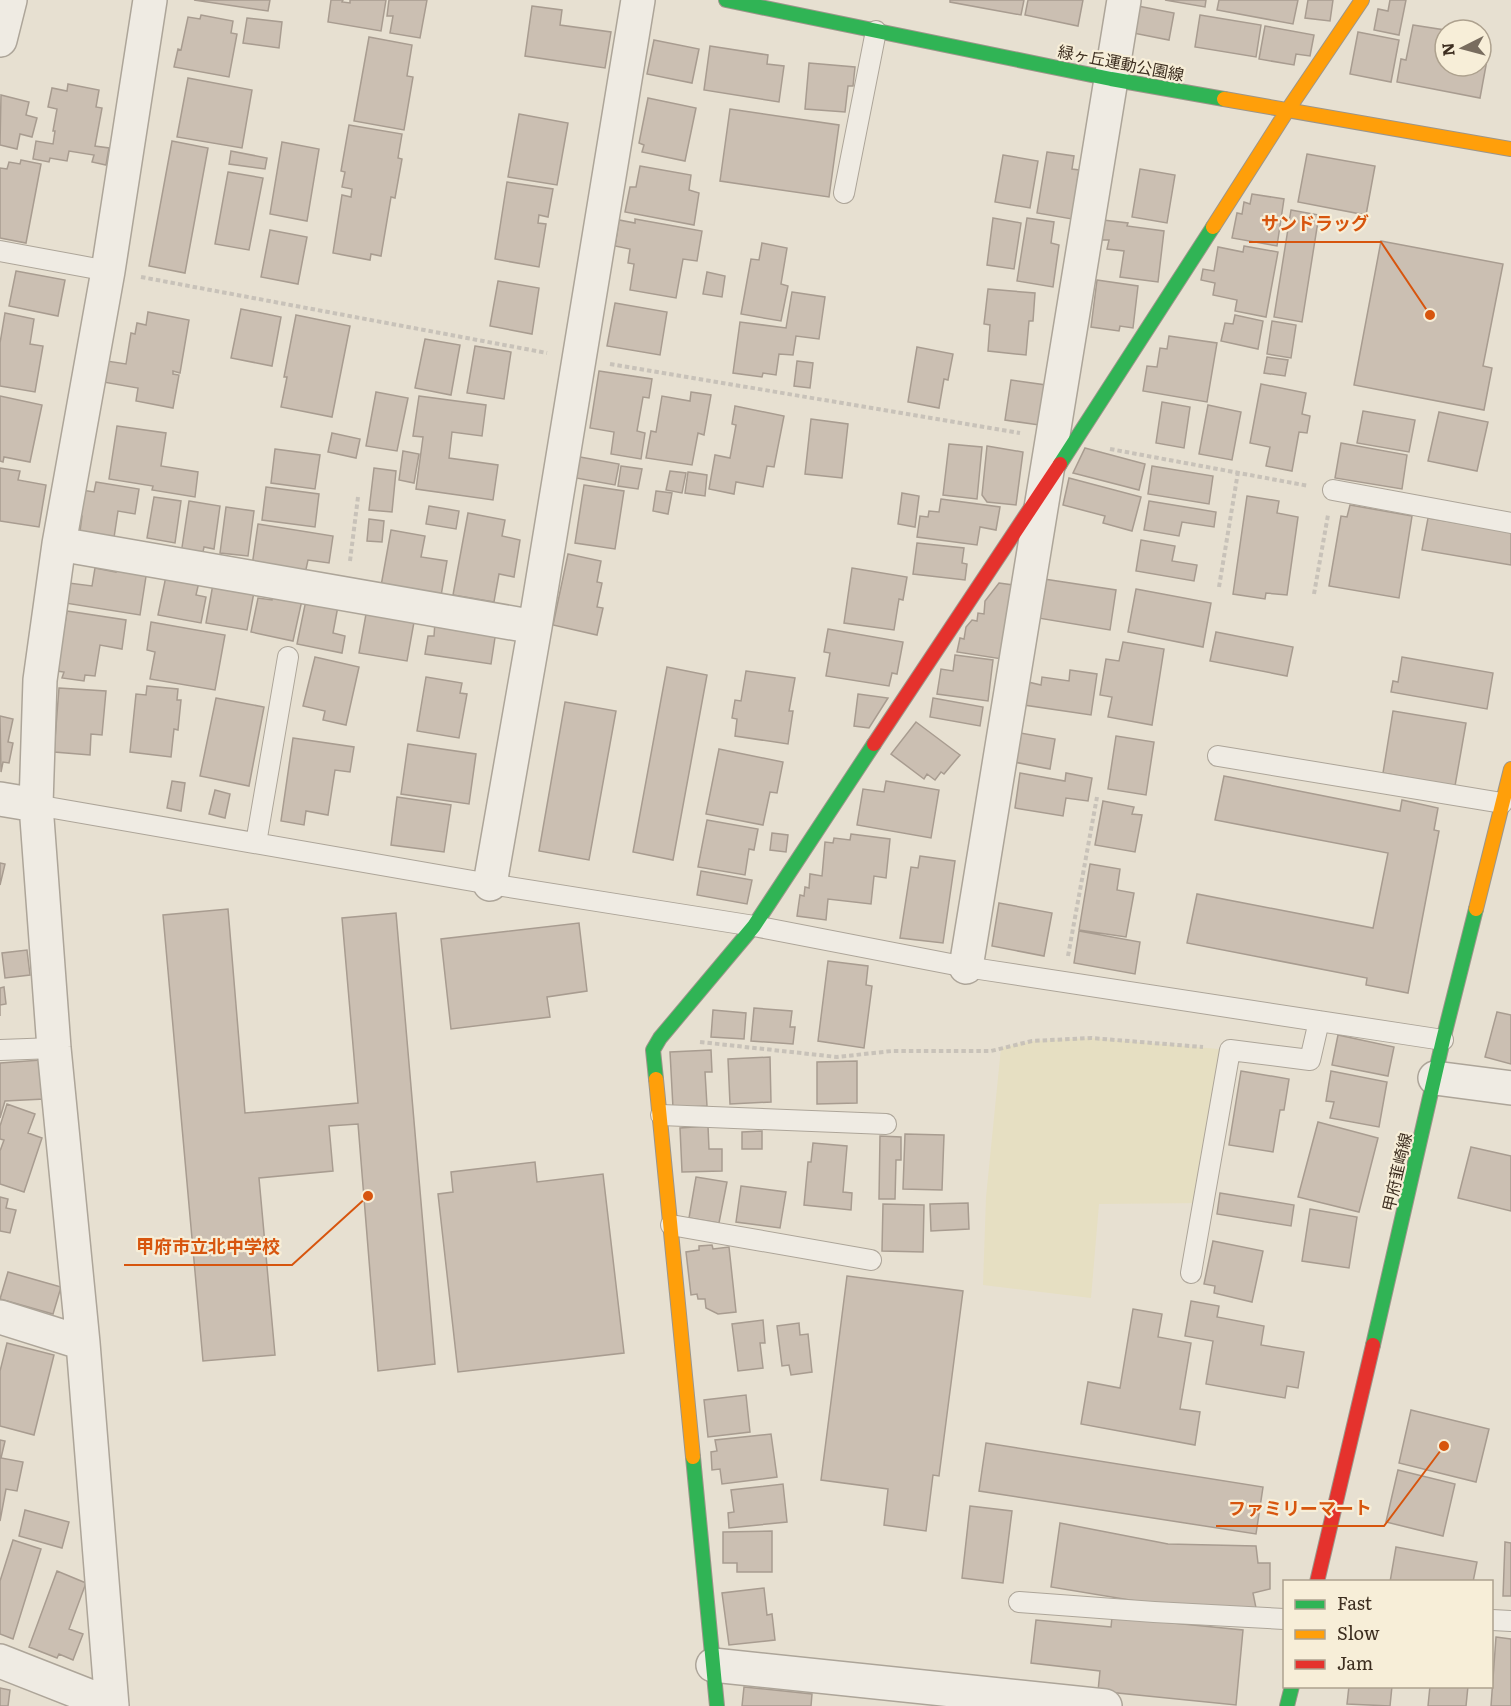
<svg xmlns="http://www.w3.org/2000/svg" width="1511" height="1706" viewBox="0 0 1511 1706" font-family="Literata,'Noto Sans JP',serif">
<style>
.farmland{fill:#e6dfc2}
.building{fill:#cbbfb2;stroke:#a89c90;stroke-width:1.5}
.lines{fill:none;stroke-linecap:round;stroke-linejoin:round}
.lane-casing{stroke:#ada599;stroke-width:22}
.street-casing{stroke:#ada599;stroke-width:36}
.fast-casing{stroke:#9c958a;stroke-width:16}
.slow-casing{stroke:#9c958a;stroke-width:16}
.jam-casing{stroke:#9c958a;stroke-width:16}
.path{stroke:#c8c2b9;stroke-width:4;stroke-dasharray:4.5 3;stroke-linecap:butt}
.lane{stroke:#efebe3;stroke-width:20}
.street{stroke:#efebe3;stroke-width:33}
.fast{stroke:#30b455;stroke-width:14}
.slow{stroke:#ff9f0a;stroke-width:14}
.jam{stroke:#e5322d;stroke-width:14}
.labels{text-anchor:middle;stroke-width:4.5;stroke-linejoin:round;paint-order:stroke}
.street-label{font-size:16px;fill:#3d2e20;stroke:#f7eed8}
.leader{fill:none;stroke:#d7550e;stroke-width:2}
.callout-dot{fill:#d7550e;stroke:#f7eed8;stroke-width:2}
.callout-label{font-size:18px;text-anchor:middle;font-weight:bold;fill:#d7550e;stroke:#f7eed8;stroke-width:4.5;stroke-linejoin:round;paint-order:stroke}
</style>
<rect width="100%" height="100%" fill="#e7e0d1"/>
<path class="farmland" d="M1091,1038l139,12 -26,153 -105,1 -8,94 -108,-13 3,-88 15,-149 31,-7z"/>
<path class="building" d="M194,0h76l-2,11z
M331,0h12l-1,2 8,1v-3h36l-5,31 -53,-9z
M389,0h38l-7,38 -30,-5 3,-17h-6z
M950,0h74l-3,15 -71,-13z
M1028,0h55l-5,26 -53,-11z
M1165,0h41l-1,7z
M1219,0h79l-5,24 -76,-14z
M1308,0h25l-3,21 -25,-3z
M1390,0h16l-7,35 -25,-5 4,-21 10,2z
M532,6l30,4 -2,15 51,7 -6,36 -80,-12z
M1138,6l36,7 -5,27 -36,-7z
M201,15l32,6 -2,12 6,1 -8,43 -55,-10 4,-18 3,1 7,-33 12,2z
M1200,15l61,10 -5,32 -61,-10z
M247,18l35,4 -3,26 -36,-5z
M1413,25l32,5v36h36v-8l6,2 -7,38 -83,-16 4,-23 5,1z
M1265,26l49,9 -4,21 -14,-2 -2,11 -35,-6z
M1358,32l41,8 -8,42 -41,-8z
M369,37l43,8 -5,31 6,1 -9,53 -50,-9z
M654,40l45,9 -7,34 -45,-9z
M710,46l58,9 -1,9 17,2 -5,36 -75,-12z
M809,63l46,4 -2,19h-5l-3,26 -40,-3z
M188,78l64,12 -10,58 -65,-11z
M68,84l31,6 -3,17 6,1 -7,38 14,2 -3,17 -14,-3 2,-7 -25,-4 -2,10 -17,-3 -1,4 -16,-3 3,-18 17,3 2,-13h-2l4,-22 -9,-2 4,-19 15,3z
M1,95l28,7 -3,13 11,3 -5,19 -12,-3 -3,15 -17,-4z
M648,98l48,10 -11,53 -43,-9 2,-7 -5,-2z
M730,109l109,16 -10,72 -109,-16z
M519,114l49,9 -11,62 -49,-8z
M349,125l53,9 -4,24 4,1 -7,39 -4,-1 -10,59 -10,-2 -1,6 -37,-7 9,-58 9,2 1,-8 -10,-2 3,-15 -4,-1z
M172,141l36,7 -23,125 -36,-7z
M282,142l37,7 -12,72 -37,-7z
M231,151l36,7 -2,11 -36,-5z
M1047,152l27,4 -2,13 7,1 -7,49 -35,-6z
M1307,154l68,12 -9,49 -68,-13z
M1003,155l35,6 -8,47 -35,-6z
M21,160l20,4 -15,79 -26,-5v-70l7,1 2,-7 11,2z
M640,166l51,9 -2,15 10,3 -5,32 -69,-13 5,-25h6z
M1140,169l35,6 -8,48 -35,-6z
M228,172l35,6 -14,72 -34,-6z
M507,182l46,7 -5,28 -9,-2 -1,8 8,1 -7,43 -44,-8z
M1252,194l32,5 -7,47 -45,-8 5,-25 5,1 2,-12 6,2z
M1291,210l28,5 -17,107 -28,-5z
M993,218l28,5 -7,46 -27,-4z
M1027,218l27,4 -3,21 8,2 -6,42 -36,-6z
M635,219l67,12 -5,30 -14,-2 -7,39 -46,-8 4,-26 -6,-1 2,-14 -15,-3 4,-26 16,3z
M1103,220l25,3 -1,3 37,5 -6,51 -38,-5 4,-26 -17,-2 2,-9h-8z
M270,230l37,7 -9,47 -37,-7z
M1381,241l122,23 -20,102 9,2 -8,42 -130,-25z
M762,243l25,5 -6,36 7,2 -7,35 -40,-7 10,-55 8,1z
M1244,246l34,6 -12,65 -31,-6 2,-11 -24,-5 2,-12 -14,-3 2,-11 11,2 4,-24 25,5z
M16,271l49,9 -7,36 -49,-10z
M707,272l18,4 -3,21 -19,-3z
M1097,280l41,6 -5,42 -13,-2 -1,5 -28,-4z
M498,281l41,7 -7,46 -42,-8z
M988,289l47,4 -2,28h-4l-3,34 -38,-4 2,-26 -6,-1z
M792,292l33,5 -6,42 -23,-3 -3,19 -14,-1 -3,21 -13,-2 -1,4 -29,-4 7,-51 46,6z
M615,303l52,9 -7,43 -53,-9z
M241,309l40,8 -9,49 -41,-8z
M148,312l41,8 -9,53 -7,-2v3l6,1 -6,33 -37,-7 2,-13 -35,-6 4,-21 19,3 5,-31 4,1 2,-11 9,2z
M5,313l29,6 -4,25 13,2 -8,46 -35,-6v-43z
M296,315l54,11 -18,91 -51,-10 6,-30h-3z
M1235,315l28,6 -5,28 -37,-8 4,-18 8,1z
M1272,321l24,4 -5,33 -24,-4z
M1169,336l48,7 -10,59 -64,-11 4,-25 10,1 3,-19 7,1z
M425,339l35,6 -9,50 -36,-7z
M475,346l36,6 -7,47 -37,-6z
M917,347l36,7 -5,26 -4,-1 -5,29 -31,-6z
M1267,357l21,3 -3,16 -21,-3z
M797,361l16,2 -3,25 -16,-2z
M599,371l53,8 -3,19 -6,-1 -6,34 8,2 -4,26 -30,-5 3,-22 -24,-4z
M1011,380l35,5 -7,40 -34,-5z
M1261,384l45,9 -4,21 8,2 -3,17 -8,-1 -7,39 -26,-5 4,-19 -20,-4z
M376,392l32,6 -11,53 -31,-5z
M691,392l20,3 -7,40 -6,-2 -6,32 -46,-7 5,-27 5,1 6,-36 28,5z
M0,396l42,9 -12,57 -26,-5 -1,5 -3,-1z
M419,396l67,9 -4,31 -30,-4 -3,26 49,7 -5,35 -77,-11 7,-52 -10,-1z
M1162,402l28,5 -6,41 -28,-5z
M1208,405l33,7 -9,48 -33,-6z
M735,406l49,10 -10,51 -7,-1 -4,21 -27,-5 -2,12 -25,-5 6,-34 15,3 6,-33 -4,-1z
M1363,411l52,9 -6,32 -52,-9z
M1439,412l49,10 -11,49 -49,-10z
M811,419l37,5 -6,54 -37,-4z
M117,426l49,7 -5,33 37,6 -3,25 -43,-7 1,-4 -44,-7z
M332,433l28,6 -4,19 -28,-6z
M1341,443l66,12 -5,34 -67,-11z
M949,444l33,3 -5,52 -34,-4z
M987,446l36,6 -7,53 -29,-3 -5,-7z
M1085,448l60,16 -6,26 -66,-17z
M275,449l45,6 -5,34 -44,-6z
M403,451l16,3 -5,29 -15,-3z
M580,457l39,7 -4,21 -39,-7z
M621,466l21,3 -4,20 -20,-3z
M1152,466l61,10 -4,28 -61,-10z
M0,468l20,3 -2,9 28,5 -7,42 -39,-6z
M374,468l22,3 -4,41 -23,-2z
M670,471l16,2 -4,20 -16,-3z
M688,472l19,3 -2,21 -20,-3z
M1069,478l72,19 -9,34 -29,-8 2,-7 -42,-11z
M96,482l43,7 -4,25 -17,-3 -5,33 -34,-5 3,-23 -3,-1 3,-25 12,2z
M584,485l40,6 -9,58 -40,-6z
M266,487l53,7 -4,33 -53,-7z
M656,491l16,2 -4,21 -15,-3z
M902,493l17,3 -4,31 -17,-3z
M1247,496l32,5 -2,12 21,4 -11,78 -21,-2 -1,6 -32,-5z
M154,497l27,4 -6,42 -28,-5z
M941,499l59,8 -4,23 -16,-3 -3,18 -60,-8 3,-21 8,1 1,-6 10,1z
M189,501l31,5 -6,43 -10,-2 -2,10 -21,-3z
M1149,501l67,11 -2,15 -32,-5 -3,14 -35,-6z
M1350,505l62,11 -13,82 -70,-12 12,-70 6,1z
M429,506l30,5 -3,18 -30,-5z
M226,507l28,4 -6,45 -28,-3z
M468,513l37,7 -3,16 18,4 -6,37 -15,-3 -5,28 -41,-7z
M1428,518l83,14v33l-89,-15z
M369,519l15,2 -2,21 -15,-1z
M258,524l75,12 -4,27 -21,-3 -3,14 -53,-8z
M391,530l34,6 -4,21 26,4 -6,35 -60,-10z
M1141,540l34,6 -3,15 25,4 -3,16 -58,-10z
M917,543l47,5 -2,15 5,1 -2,16 -52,-6z
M568,554l33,7 -4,21 5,1 -5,24 6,1 -6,27 -44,-10z
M117,566l30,4 -7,45 -75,-12 4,-20 23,3 3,-18 21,4z
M852,568l55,9 -4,23 -4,-1 -5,31 -50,-7z
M166,576l33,6 -3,13 10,2 -5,26 -43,-8z
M1044,579l72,11 -6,40 -72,-12z
M999,583l14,2 -11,74 -45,-7 3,-14 4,1 2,-12 6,-7 5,1 1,-8 6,1 1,-13z
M213,584l41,8 -7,38 -41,-7z
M1136,589l75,14 -8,44 -75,-15z
M273,594l29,6 -9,41 -42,-9 7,-34 14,2z
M306,600l32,6 -5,27 12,3 -3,17 -45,-9z
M67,611l59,9 -4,29 -22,-4 -5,31 -10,-1 -1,6 -22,-3 2,-6 -7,-1z
M366,614l48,8 -7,39 -48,-8z
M151,622l74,13 -10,55 -65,-11 5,-27 -8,-2z
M435,622l61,9 -5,33 -66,-10 3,-18h6z
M828,629l75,13 -6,32 -5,-1 -3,13 -63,-10 4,-23 -6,-1z
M1216,632l77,15 -6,29 -77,-15z
M1123,642l41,7 -12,76 -44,-8 4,-20 -12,-2 6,-36 13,2z
M955,655l38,5 -5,41 -51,-7 4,-25 12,2z
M315,657l44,10 -13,58 -23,-5 2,-9 -22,-5z
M1402,657l91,16 -6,36 -96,-17 2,-11 5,1z
M667,667l40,8 -34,185 -40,-8z
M1070,670l27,4 -6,41 -67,-10 4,-23 13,3 1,-8 27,4z
M746,671l49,7 -6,33h4l-5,33 -53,-8 2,-17 -5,-1 3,-18 6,1z
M426,677l36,6 -2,10 7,1 -8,44 -42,-7z
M147,686l31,3 -1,11h4l-3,30 -4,-1 -3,28 -41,-5 6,-58 10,1z
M59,688l47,3 -4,44 -11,-1 -1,21 -36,-3z
M858,694l30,4 -19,30 -15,-2z
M216,698l48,9 -15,79 -49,-10z
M933,698l50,9 -3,19 -50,-9z
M565,702l51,9 -27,149 -50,-9z
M1393,711l73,12 -11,63 -72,-13z
M0,716l13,3 -5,23 5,1 -4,20 -6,-1 -2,10z
M916,722l44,33 -16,19 -3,-2 -6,8 -8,-6 -3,5 -33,-25z
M1014,732l41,7 -5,30 -41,-8z
M1116,736l38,6 -8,53 -38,-6z
M293,738l61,9 -4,25 -15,-2 -7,45 -22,-4 -2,14 -23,-4z
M408,744l68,10 -7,50 -68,-10z
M719,749l64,13 -6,31 -7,-1 -7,33 -57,-11z
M1020,773l45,8 1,-8 26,5 -4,23 -22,-3 -3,18 -48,-8z
M1224,776l176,35 2,-11 36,8 -4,22 5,1 -31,162 -42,-8 1,-7 -180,-35 10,-49 176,34 15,-75 -173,-33z
M172,781l13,2 -4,28 -14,-3z
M886,781l53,9 -8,48 -74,-13 6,-36 21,3z
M215,790l15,4 -5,24 -16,-4z
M397,797l54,8 -7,47 -53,-7z
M1103,801l31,6 -2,7 10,1 -7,37 -40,-7z
M707,820l51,9 -4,21 -5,-1 -4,26 -47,-8z
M772,833l16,2 -2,17 -16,-2z
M851,834l39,5 -4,39 -12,-2 -3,28 -43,-5 -2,21 -29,-4 3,-21 4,1 1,-9 4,1 1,-14 12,2 3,-34 8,1 1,-5 16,2z
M920,856l35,5 -12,82 -43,-5 11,-71 7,1z
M0,863l5,1 -5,21z
M1090,864l30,5 -3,21 17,3 -8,44 -47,-7z
M701,871l51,9 -5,24 -50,-9z
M999,903l53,10 -8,43 -52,-10z
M228,909l17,204 113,-10 -16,-185 54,-5 39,451 -57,7 -20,-247 -29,2 4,45 -74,7 16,177 -72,6 -40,-446z
M579,923l8,68 -40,6 3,20 -99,12 -10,-90z
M1079,931l61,11 -5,32 -61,-11z
M27,950l3,25 -25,3 -3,-25z
M828,961l40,5 -2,19 6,1 -8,62 -46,-7z
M4,987l2,17 -6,1v11v-28z
M754,1008l38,3 -2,16h5l-2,17 -42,-3z
M713,1010l33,3 -2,26 -33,-2z
M1497,1012l14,3v49l-26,-7z
M1338,1035l56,12 -6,29 -56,-11z
M711,1050l1,22h-7l2,34 -34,2 -3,-56z
M770,1057l1,45 -41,2 -2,-45z
M41,1060l3,39 -39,2 -5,17v-55z
M857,1061v42l-40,1v-42z
M1241,1071l48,8 -5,31h-4l-7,42 -44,-7z
M1331,1071l56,11 -8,45 -49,-9 4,-16 -8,-1z
M7,1104l28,10 -7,19 14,5 -18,54 -24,-8v-33l4,-11 -4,-1v-13z
M1318,1122l60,16 -19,74 -61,-15z
M708,1126l1,23h13v22l-40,1 -2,-44z
M762,1131v18h-20v-17z
M905,1134l39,1 -2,55 -39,-1z
M880,1136l21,1v23h-5l-1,39h-16z
M813,1143l34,3 -4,46 9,1 -1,17 -47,-5 4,-43h3z
M1471,1147l40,9v55l-53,-13z
M535,1162l2,20 66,-8 21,179 -166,19 -20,-178 15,-2 -2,-20z
M696,1177l31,5 -8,41 -30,-5z
M741,1186l45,6 -6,36 -44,-6z
M1220,1193l74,12 -3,21 -74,-12z
M0,1197l8,2 -2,9 10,2 -6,23 -10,-2z
M968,1203l1,26 -38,2 -1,-27z
M883,1204l41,1 -1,47 -41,-1z
M1310,1209l47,8 -8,51 -47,-7z
M1213,1241l50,10 -11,51 -38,-9 1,-7 -11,-2z
M712,1245l1,4 16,-2 7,65 -18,2 -12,-6 -1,-9h-7l-1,-5 -6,1 -5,-43 13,-2v-4z
M8,1272l53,15 -8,27 -53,-15z
M847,1276l116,15 -24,185 -6,-1 -7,56 -42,-6 4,-36 -67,-9z
M1191,1301l28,5 -2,11 47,9 -3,19 43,7 -6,36 -11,-2 -2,12 -79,-14 7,-43 -28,-5z
M1133,1309l29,5 -4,23 33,6 -11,66 20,3 -5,33 -114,-21 7,-42 32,6z
M763,1320l2,23h-5l3,25 -25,3 -6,-47z
M799,1323l1,12 8,-1 4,38 -21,3 -2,-10 -7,1 -5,-40z
M7,1343l47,12 -20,80 -34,-9v-55z
M746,1395l4,37 -42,5 -4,-37z
M1411,1410l78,19 -13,53 -77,-19z
M771,1434l6,43 -55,7 -2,-15 -8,1 -1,-18 6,-1 -2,-11z
M0,1440l5,1 -4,17 22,4 -6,29 -11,-2 -6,32z
M986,1443l277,44 -7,47 -277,-43z
M1398,1470l57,14 -12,52 -57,-14z
M783,1484l4,38 -58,6 -1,-15 6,-1 -3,-22z
M970,1506l42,5 -9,72 -41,-5z
M25,1510l44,12 -7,26 -43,-12z
M1060,1523l108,21 88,2 2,17h12v26l-17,4 3,15 -90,-2 -115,-19z
M772,1531v41h-35v-9h-14v-31z
M13,1540l28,9 -28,90 -13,-5v-53z
M1505,1542l6,1v53h-8z
M1396,1547l81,15 -4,20h-83z
M57,1571l29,12 -17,46 14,5 -10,26 -14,-6 -2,4 -28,-11z
M764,1588l3,27 5,-1 3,26 -46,5 -7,-52z
M1112,1617l131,13 -7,75 -138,-14 2,-20 -69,-8 5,-43 75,7z
M1496,1637l15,2v67h-20z
M1349,1686h43l-2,20 -43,-2z
M1430,1686h38l-2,20h-38z
M744,1687l68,7 -1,12h-69z
M0,1688l10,2 -2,16h-8z"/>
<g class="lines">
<g class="lane-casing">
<path id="lane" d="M844,193l32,-162
M0,251l108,20
M1333,490l178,33
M1218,756l284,47
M36,805l454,79 264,42 212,41 477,73
M256,843l32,-186
M0,1050l54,-2
M661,1115l225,9
M671,1225l200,35
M1191,1273l39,-223 80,10 9,-39
M1019,1602l135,10 130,7
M1492,1620l19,1"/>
</g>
<g class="street-casing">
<path id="street" d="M0,40l10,-40
M59,544l476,83
M0,799l36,6
M490,884l45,-257 103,-627
M966,967l158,-967
M1435,1078l76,10
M0,1317l83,26
M0,1661l112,44
M713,1665l392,41
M112,1706l-29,-363 -29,-295 -18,-243 4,-125 19,-136 49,-273 42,-271"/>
</g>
<g class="fast-casing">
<path id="fast" d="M726,0l385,79 113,20
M1060,464l153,-237
M656,1079l-3,-29 7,-12 94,-112 120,-182
M1373,1345l70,-305 33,-131
M693,1457l24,249
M1287,1706l5,-20"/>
</g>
<g class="slow-casing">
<path id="slow" d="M1224,99l287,50
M1213,227l74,-116 75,-111
M1476,909l35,-140
M656,1079l37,378"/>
</g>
<g class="jam-casing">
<path id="jam" d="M874,744l186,-280
M1317,1582l56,-237"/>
</g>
<path class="path" d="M141,277l406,76
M610,364l410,69
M1110,449l199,37
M350,561l8,-64
M1219,587l19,-115
M1314,594l14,-79
M1068,956l29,-159
M700,1042l137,15 55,-6h99l41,-10 59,-3 112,9"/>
<use href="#lane" class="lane"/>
<use href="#street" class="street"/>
<use href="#fast" class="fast"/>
<use href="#slow" class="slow"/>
<use href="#jam" class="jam"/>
</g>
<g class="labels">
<g class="street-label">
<text transform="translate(1121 63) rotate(11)" y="6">緑ヶ丘運動公園線</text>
<text transform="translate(1397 1172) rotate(-77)" y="6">甲府韮崎線</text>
</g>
</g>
<path class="leader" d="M1430 315L1381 242H1249M368 1196L292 1265H124M1444 1446L1384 1526H1216"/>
<g class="callout-dot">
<circle cx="1430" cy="315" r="6"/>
<circle cx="368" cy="1196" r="6"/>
<circle cx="1444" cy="1446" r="6"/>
</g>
<g class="callout-label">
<text x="1315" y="230">サンドラッグ</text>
<text x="208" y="1253">甲府市立北中学校</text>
<text x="1300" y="1515">ファミリーマート</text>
</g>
<rect x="1283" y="1580" width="210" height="108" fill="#f7eed8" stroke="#ada18e" stroke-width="1.5"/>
<rect x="1295" y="1600" width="30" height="9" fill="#30b455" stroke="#ada18e" stroke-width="1.5"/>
<text x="1337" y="1610" font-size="18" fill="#3d2e20">Fast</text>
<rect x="1295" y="1630" width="30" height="9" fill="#ff9f0a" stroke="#ada18e" stroke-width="1.5"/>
<text x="1337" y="1640" font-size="18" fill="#3d2e20">Slow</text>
<rect x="1295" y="1660" width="30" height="9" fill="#e5322d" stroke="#ada18e" stroke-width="1.5"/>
<text x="1337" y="1670" font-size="18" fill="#3d2e20">Jam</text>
<g transform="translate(1463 48) rotate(264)"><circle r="28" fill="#f7eed8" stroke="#ada18e" stroke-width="1.5"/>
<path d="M0-4.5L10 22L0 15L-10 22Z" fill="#786c5e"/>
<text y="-9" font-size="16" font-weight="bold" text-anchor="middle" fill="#3d2e20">N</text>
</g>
</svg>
